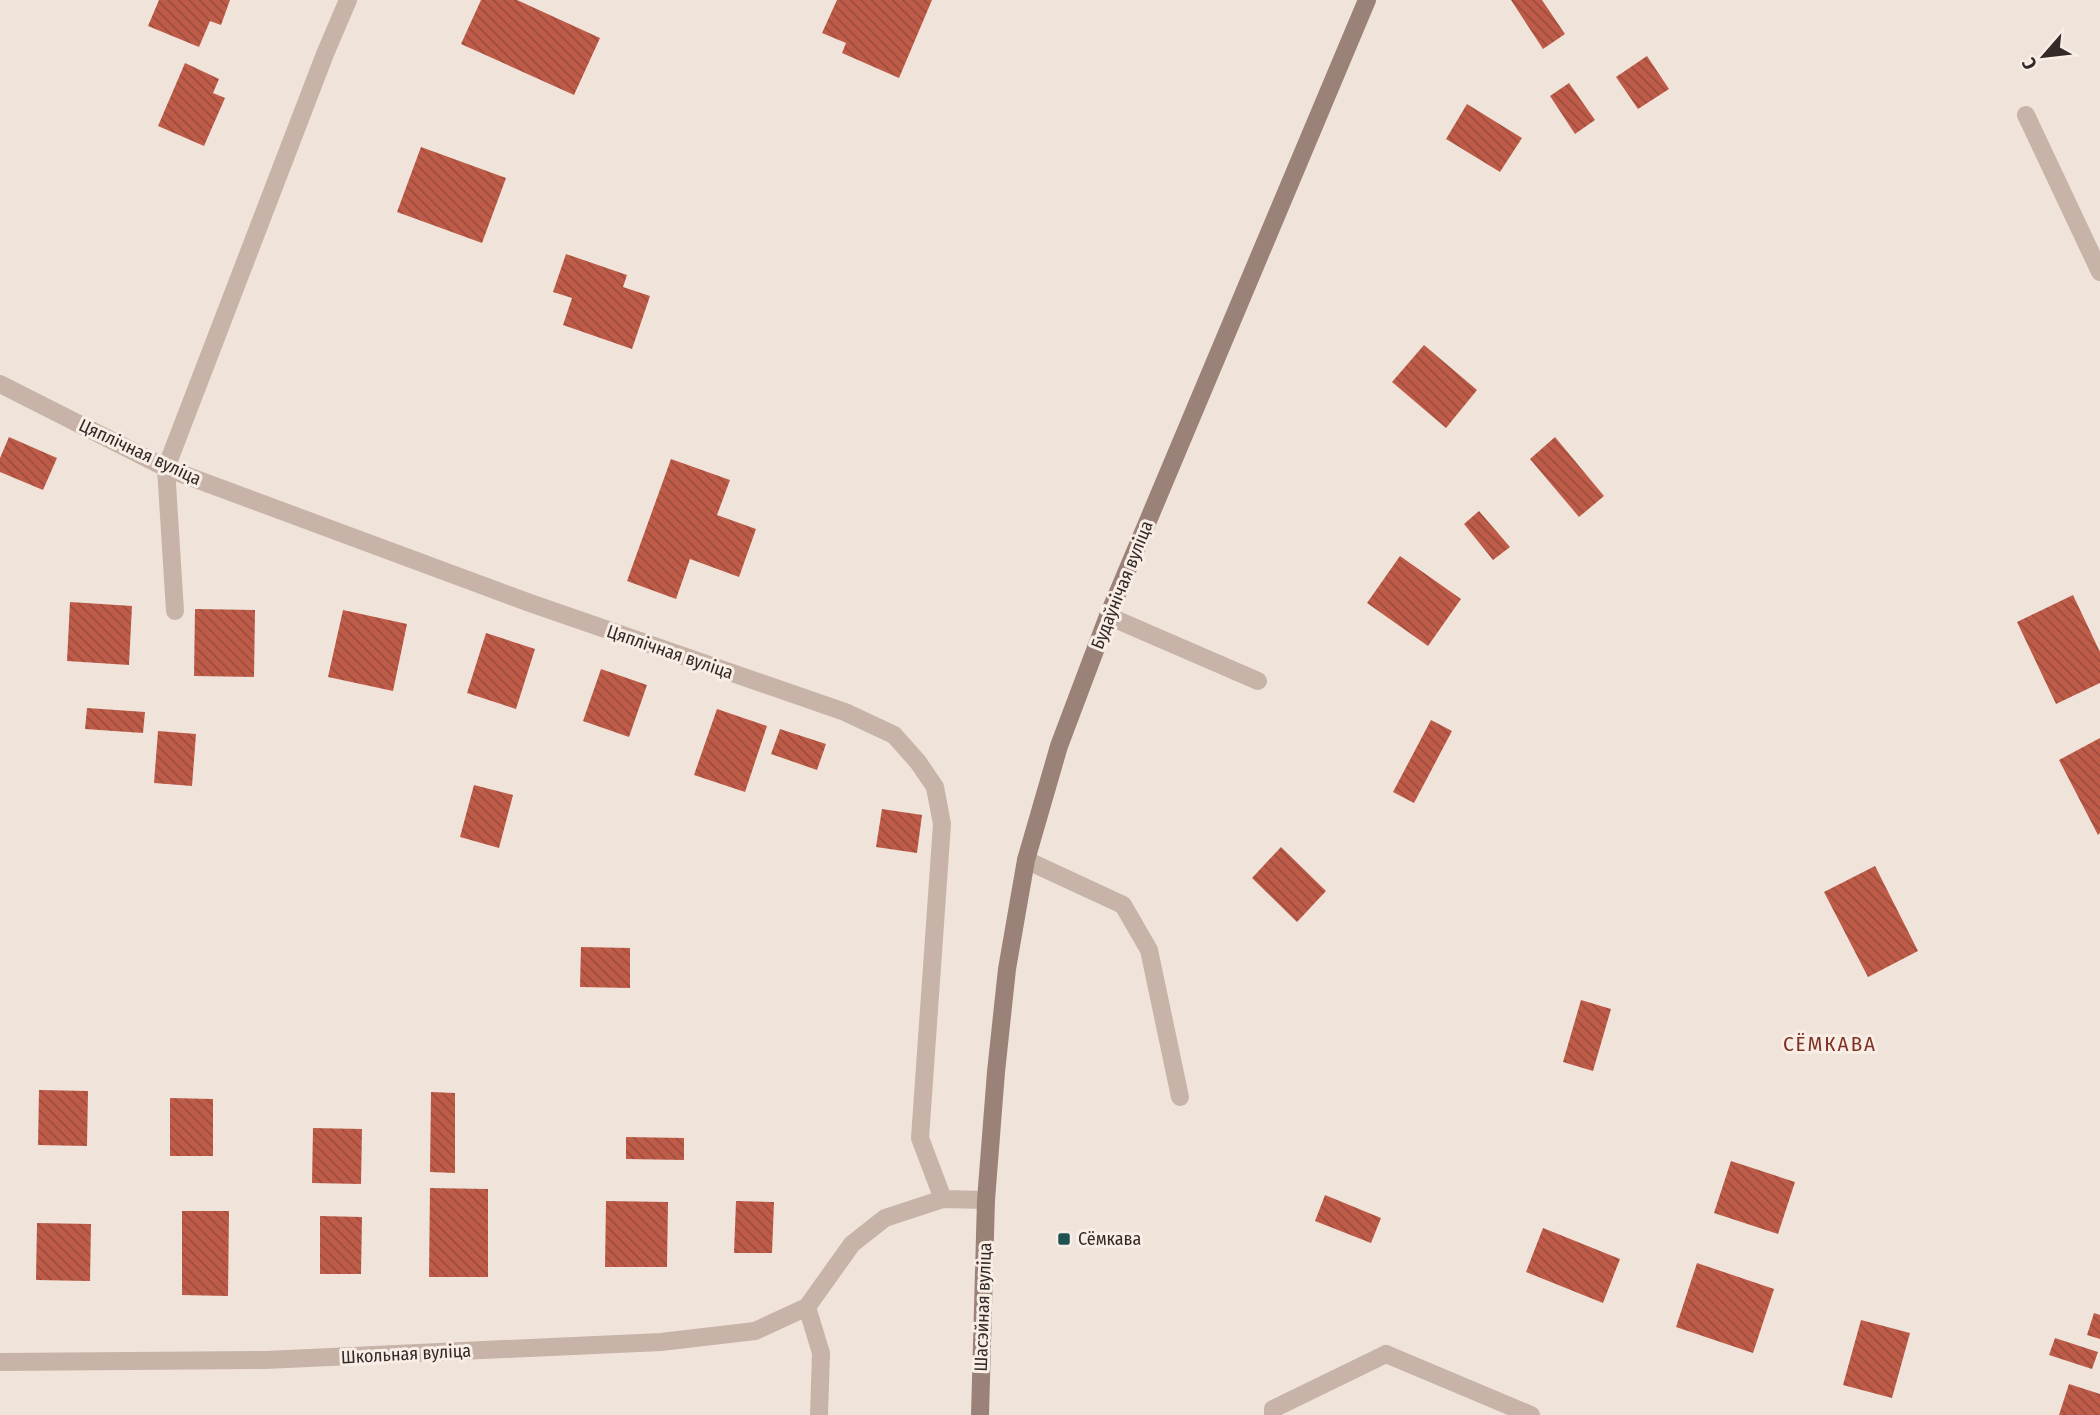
<svg xmlns="http://www.w3.org/2000/svg" width="2100" height="1415" viewBox="0 0 2100 1415" font-family="'Fira Sans Condensed',sans-serif">
<style>
.building{fill:url(#building-back-hatch)}
.lines{fill:none;stroke-linecap:round;stroke-linejoin:round}
.service{stroke:#c7b3a7;stroke-width:18}
.minor{stroke:#c7b3a7;stroke-width:18}
.secondary{stroke:#9b8278;stroke-width:18}
.poi-dot{fill:#1f5352;stroke:#f8eee6;stroke-width:2.5}
.labels{text-anchor:middle;stroke-width:6;stroke-linejoin:round;paint-order:stroke}
.street-label{font-size:18px;fill:#342a27;stroke:#f8eee6}
.poi-label{font-size:18px;fill:#342a27;stroke:#f8eee6;text-anchor:start}
.quarter-label{font-size:21px;letter-spacing:2px;fill:#7f3224;stroke:#f8eee6}
</style>
<defs>
<pattern id="building-back-hatch" width="6" height="6" patternUnits="userSpaceOnUse" patternTransform="scale(1.75)"><rect width="6" height="6" fill="#bf5c49"/><path d="M-1 5l2 2M0 0l6 6M5-1l2 2" fill="none" stroke="#9c4c3d"/></pattern>
</defs>
<rect width="100%" height="100%" fill="#f0e4da"/>
<path class="building" d="M159,0h71l-9,25 -11,-4 -11,26 -51,-21z
M481,0h36l83,38 -26,57 -113,-51z
M837,0h95l-33,78 -57,-25 4,-10 -24,-10z
M1511,0h31l23,34 -22,15z
M1647,56l22,33 -31,20 -22,-32z
M185,63l34,16 -6,14 12,5 -21,48 -46,-20z
M1569,83l26,37 -20,14 -25,-38z
M1467,104l55,34 -22,34 -54,-33z
M421,147l85,31 -24,65 -85,-31z
M566,254l61,21 -4,12 27,9 -18,53 -69,-24 9,-27 -19,-6z
M1424,345l53,45 -31,38 -54,-46z
M9,437l48,21 -14,32 -43,-18v-14z
M1555,437l49,59 -25,21 -49,-58z
M671,459l59,21 -13,35 39,14 -17,48 -49,-18 -14,40 -49,-18z
M1479,511l31,36 -17,13 -29,-36z
M1400,556l61,43 -33,47 -61,-43z
M2073,595l27,57v31l-44,21 -39,-82z
M70,602l62,4 -3,59 -62,-4z
M195,609l60,1 -1,67 -60,-1z
M343,610l64,14 -14,67 -65,-14z
M486,633l49,16 -19,60 -49,-16z
M601,669l46,16 -18,52 -46,-16z
M87,708l58,4 -2,21 -58,-4z
M717,709l50,17 -22,66 -51,-17z
M1431,720l21,11 -38,72 -21,-11z
M780,729l46,15 -9,26 -46,-16z
M158,731l38,3 -4,52 -38,-3z
M2100,738v95l-2,2 -39,-75z
M474,785l39,10 -14,53 -39,-11z
M882,809l40,6 -5,38 -41,-6z
M1281,847l45,44 -29,31 -45,-44z
M1875,866l43,85 -50,26 -44,-85z
M581,947l49,1v40l-50,-1z
M1581,1000l30,9 -18,62 -30,-9z
M39,1090l49,1 -1,55 -49,-1z
M431,1092l24,1v80l-25,-1z
M170,1098l43,1v57h-43z
M313,1128l49,1 -1,55 -49,-1z
M626,1137l58,1v22l-58,-1z
M1731,1161l64,21 -17,52 -64,-21z
M430,1188l58,1v88h-59z
M1325,1195l56,23 -10,25 -56,-22z
M606,1201l62,1 -1,65h-62z
M736,1201l38,1 -2,51h-38z
M182,1211h47l-1,85 -46,-1z
M320,1216l42,1 -1,57h-41z
M37,1223l54,1 -1,57 -54,-1z
M1543,1228l77,31 -17,44 -77,-31z
M1697,1263l77,26 -21,64 -77,-26z
M2094,1313l6,2v24l-13,-4z
M1861,1320l49,13 -18,65 -49,-13z
M2055,1338l43,14 -6,17 -43,-14z
M2069,1384l31,10v21h-41z"/>
<g class="lines">
<path class="service" d="M175,611l-9,-143 159,-414 23,-54
M1108,616l150,65
M1026,860l97,45 26,45 31,147
M1273,1415v-6l113,-55"/>
<path class="minor" d="M2026,115l74,157
M0,384l166,84 364,135 315,109 49,23 24,27 17,25 7,37 -22,314 23,61
M807,1307l14,46 -2,62
M1386,1354l145,61
M0,1362l265,-2 396,-18 94,-11 52,-24 45,-63 33,-26 58,-19 43,1"/>
<path class="secondary" d="M980,1415l6,-215 10,-128 11,-103 19,-109 33,-114 49,-130 259,-616"/>
</g>
<rect class="poi-dot" x="1057" y="1232" width="14" height="14" rx="3.5"/>
<g class="labels">
<g class="street-label">
<text transform="translate(140 452) rotate(25)" y="6">Цяплічная вуліца</text>
<text transform="translate(1122 585) rotate(-68)" y="6">Будаўнічая вуліца</text>
<text transform="translate(670 652) rotate(19)" y="6">Цяплічная вуліца</text>
<text transform="translate(983 1307) rotate(-88)" y="6">Шасэйная вуліца</text>
<text transform="translate(406 1354) rotate(-3)" y="6">Школьная вуліца</text>
</g>
<g class="poi-label">
<text x="1078" y="1245">Сёмкава</text>
</g>
<g class="quarter-label">
<text x="1830" y="1051">СЁМКАВА</text>
</g>
</g>
<g transform="translate(2044 56) rotate(242)" stroke="#f8eee6" stroke-width="5" paint-order="stroke">
<path d="M0-5L12 26L0 18L-12 26Z" fill="#342a27"/>
<text y="-10" font-size="19" font-weight="bold" text-anchor="middle" fill="#342a27">С</text>
</g>
</svg>
